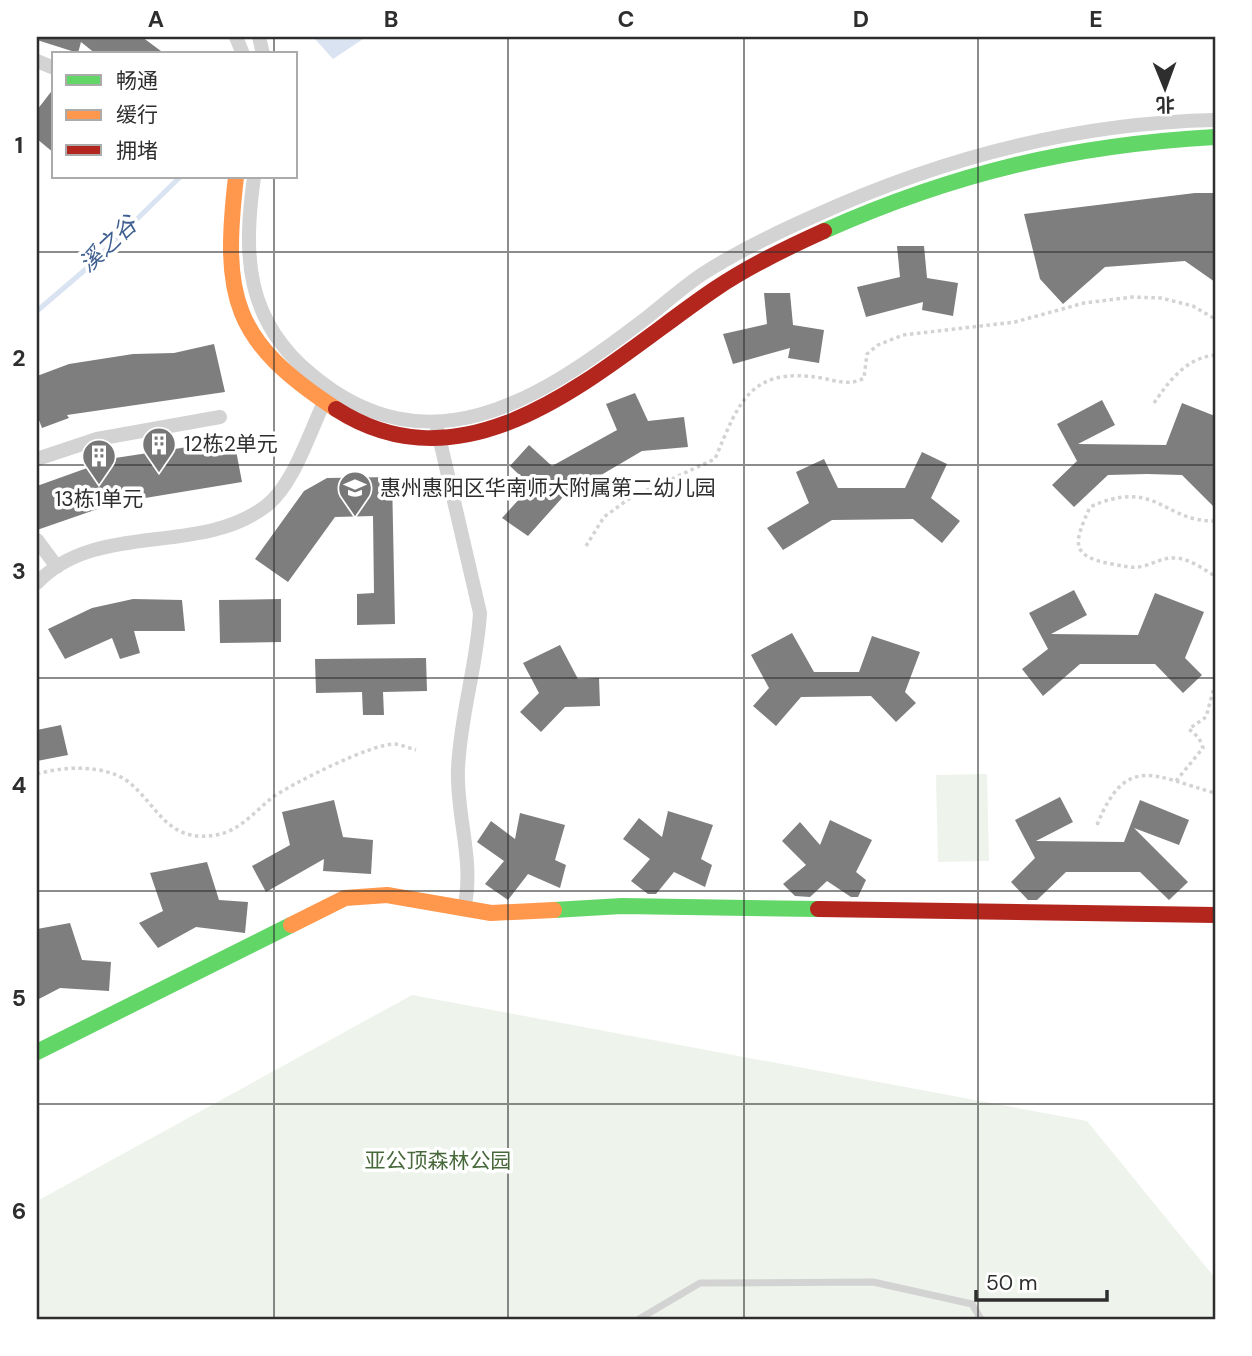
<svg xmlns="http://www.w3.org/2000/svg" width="1252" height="1356" viewBox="0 0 1252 1356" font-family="'DM Sans','Noto Sans SC',sans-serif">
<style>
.green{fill:#eef4ec}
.water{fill:#d9e3f1}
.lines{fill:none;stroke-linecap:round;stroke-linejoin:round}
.stream{stroke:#d9e3f1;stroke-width:5}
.building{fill:#7e7e7e}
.path{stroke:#d3d3d3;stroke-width:3.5;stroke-dasharray:3.5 3.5;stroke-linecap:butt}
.lane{stroke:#d3d3d3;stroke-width:7}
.street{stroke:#d3d3d3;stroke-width:14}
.fast{stroke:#63d668;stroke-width:16}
.slow{stroke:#ff974d;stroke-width:16}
.jam{stroke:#b3261e;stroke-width:16}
.grid{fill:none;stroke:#2e2e2e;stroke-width:2;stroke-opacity:0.55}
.labels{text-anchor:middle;stroke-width:7;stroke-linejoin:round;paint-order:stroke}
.poi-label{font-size:21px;fill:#2e2e2e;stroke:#fff;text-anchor:start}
.park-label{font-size:21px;fill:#48693c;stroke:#fff}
.water-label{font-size:23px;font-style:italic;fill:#3e5f8f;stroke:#fff}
.neatline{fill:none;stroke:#2e2e2e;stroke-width:2.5}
.grid-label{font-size:23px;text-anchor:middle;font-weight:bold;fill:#2e2e2e}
</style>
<rect width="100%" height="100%" fill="#fff"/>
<path class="green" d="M987,774l2,87 -51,1 -2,-87z
M412,995l675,126 128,157v41h-1178v-118z"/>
<path class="water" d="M319,37h47l-33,22 -18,-20z"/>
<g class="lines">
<path class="stream" d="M37,311l49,-42 94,-92"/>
</g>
<path class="building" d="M37,37h105l23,17h-69l-15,-12 -3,11 -41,-13z
M54,88v65l-17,-14v-29z
M1195,193h20v89l-30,-21 -80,6 -42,37 -23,-25 -16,-65z
M897,246h27l3,32 31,5 -5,33 -31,-6 1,-8 -57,15 -9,-30 43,-10z
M764,293h26l3,32 31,5 -5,33 -31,-5 2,-10 -57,16 -10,-30 44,-10z
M214,344l11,48 -158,23 2,3 -27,10 -5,-13v-39l32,-12 64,-10 41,-1z
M635,393l13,28 36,-4 4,30 -46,4 -80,47 -34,38 -26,-18 29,-32 -21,-20 19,-21 23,21 65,-36 -11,-26z
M1102,400l13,25 -37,19 88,1 16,-42 33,13v92l-33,-33 -35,-1 -39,1 -34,32 -22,-22 25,-24 -20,-37z
M234,440l8,42 -103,17 -1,-4 -101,35v-44l78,-28z
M922,452l25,12 -16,34 29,23 -18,22 -29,-24 -81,1 -49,30 -16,-22 42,-25 -13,-31 28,-13 14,29h67z
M392,477l3,147 -38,1v-31l17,-1 -1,-77 -38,1 -47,65 -33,-23 49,-68 23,-13z
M1074,590l13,25 -36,19 87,1 17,-42 49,19 -19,46 17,17 -19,18 -28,-29h-75l-37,32 -21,-27 26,-20 -19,-36z
M133,599l49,1 3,31h-51l6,22 -20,6 -8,-21 -47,21 -17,-30 44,-21z
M281,599v43l-61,1 -1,-43z
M792,633l22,39h45l13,-36 48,16 -15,40 11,11 -20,19 -25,-26 -70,1 -25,29 -23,-20 16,-18 -18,-33z
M560,645l18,34 21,-1 1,28 -35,1 -24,25 -21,-20 19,-19 -16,-30z
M426,658l1,33 -44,1 1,23h-21l-1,-23 -46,1 -1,-34z
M61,725l7,30 -31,6v-31z
M1060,797l13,25 -37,19 88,1 16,-42 49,20 -10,25 -45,-17 54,54 -19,18 -29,-28h-74l-29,28h-9l-17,-18 24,-24 -20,-38z
M334,800l9,37 30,3 -2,34 -48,-3 1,-12 -58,33 -14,-26 38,-21 -8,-33z
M668,811l45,14 -12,34 11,6 -7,22 -31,-15 -18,22h-8l-17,-13 19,-22 -27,-20 16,-21 23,19z
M520,813l45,12 -10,35 11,5 -6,23 -32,-14 -20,26 -23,-16 19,-23 -27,-19 14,-21 24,18z
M830,820l42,20 -16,32 10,8 -8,17h-7l-24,-16 -17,16 -15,-1 -12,-12 23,-19 -24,-24 18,-19 20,23z
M207,862l12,38 29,2 -3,31 -49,-6 -38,21 -19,-25 24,-12 -13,-38z
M70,923l12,37 29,2 -2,29 -49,-3 -23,12v-71z"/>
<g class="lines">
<path class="path" d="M1154,403c16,-23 32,-45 61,-48
M1215,521c-52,1 -59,-44 -125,-14 -16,36 -21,49 22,57 11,2 21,5 32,2 11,-3 20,-9 32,-8 14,1 27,11 39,18
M586,546l18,-29 26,-19 85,-39c24,-57 35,-93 107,-81 15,3 28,8 42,0l3,-24 11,-9 25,-10 112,-13 69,-19 49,-6 28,1 32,8 22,13
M37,774c27,-8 69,-10 93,9 29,25 38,60 86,52 24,-4 39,-24 57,-38 20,-14 100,-54 122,-53 7,1 14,4 21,6
M1176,781l27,-33 -4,-10 -10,-9 17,-12 9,-33
M1097,825c29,-72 57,-49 118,-32"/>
<path class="lane" d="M639,1319l61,-36 173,-1 99,22 9,15"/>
<path class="street" d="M236,37l7,17
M259,37l4,17
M37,61l17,7
M254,177c-11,79 -9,143 58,198 115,96 225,26 325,-50 23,-17 44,-37 67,-52 33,-21 72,-40 108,-56 129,-59 261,-94 403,-97
M437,428l43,185c-3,53 -20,103 -22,156 -2,47 17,92 6,140
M37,459l60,-20 123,-22
M37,540l20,27
M37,583c60,-63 162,-26 229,-77 29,-22 45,-79 62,-112"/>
<path class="fast" d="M824,231c130,-58 248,-86 391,-94
M554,910l68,-4 196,3
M37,1052l254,-127"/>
<path class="slow" d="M236,177c-14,120 -4,164 100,232
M291,925l54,-27 42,-3 104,18 63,-3"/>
<path class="jam" d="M336,409c138,89 271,-47 379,-120 34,-23 71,-41 109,-58
M818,909l397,6"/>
</g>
<path class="grid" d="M274,37v17M508,37v1282M744,37v1282M978,37v1282M274,177v1142M37,252h1178M37,465h1178M37,678h1178M37,891h1178M37,1104h1178"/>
<defs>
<g id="building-pin" transform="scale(1.75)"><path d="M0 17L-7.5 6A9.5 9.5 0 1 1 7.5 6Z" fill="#777" stroke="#fff"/><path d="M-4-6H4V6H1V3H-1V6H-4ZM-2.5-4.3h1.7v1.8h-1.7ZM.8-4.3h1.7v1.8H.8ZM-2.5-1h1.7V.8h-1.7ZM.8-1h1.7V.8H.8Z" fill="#fff"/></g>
<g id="school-pin" transform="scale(1.75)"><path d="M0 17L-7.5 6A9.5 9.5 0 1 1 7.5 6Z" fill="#777" stroke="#fff"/><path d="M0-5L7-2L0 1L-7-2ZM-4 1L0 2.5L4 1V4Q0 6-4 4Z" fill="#fff"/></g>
</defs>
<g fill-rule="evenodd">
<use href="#building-pin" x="159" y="444"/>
<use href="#building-pin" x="99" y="456"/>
<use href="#school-pin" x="355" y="488"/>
</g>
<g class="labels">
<g class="poi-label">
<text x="184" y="451">12栋2单元</text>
<text x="380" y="495">惠州惠阳区华南师大附属第二幼儿园</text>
<text x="99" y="506" text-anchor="middle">13栋1单元</text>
</g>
<g class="park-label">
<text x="438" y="1168">亚公顶森林公园</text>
</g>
<g class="water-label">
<text transform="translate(108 244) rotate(-43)" y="8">溪之谷</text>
</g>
</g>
<rect width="1252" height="1356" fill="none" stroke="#ffffff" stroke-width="77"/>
<rect x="52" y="52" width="245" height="126" fill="#ffffff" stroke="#ababab" stroke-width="2"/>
<rect x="66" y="75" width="35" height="10" fill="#63d668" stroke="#ababab" stroke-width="2"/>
<text x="116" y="88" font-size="21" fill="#2e2e2e">畅通</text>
<rect x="66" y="110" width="35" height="10" fill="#ff974d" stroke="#ababab" stroke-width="2"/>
<text x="116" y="122" font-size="21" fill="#2e2e2e">缓行</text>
<rect x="66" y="145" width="35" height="10" fill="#b3261e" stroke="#ababab" stroke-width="2"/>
<text x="116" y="158" font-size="21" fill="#2e2e2e">拥堵</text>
<g transform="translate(1165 88) rotate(179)" stroke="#ffffff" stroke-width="5" paint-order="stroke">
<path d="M0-5L12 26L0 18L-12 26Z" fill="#2e2e2e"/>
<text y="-10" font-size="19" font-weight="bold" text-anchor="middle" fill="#2e2e2e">北</text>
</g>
<path d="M976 1290v10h131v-10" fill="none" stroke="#2e2e2e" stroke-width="3.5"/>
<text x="986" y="1290" font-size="21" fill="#2e2e2e" stroke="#ffffff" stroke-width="5" paint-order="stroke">50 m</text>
<rect x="38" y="38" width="1176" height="1280" class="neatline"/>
<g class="grid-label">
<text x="156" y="27">A</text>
<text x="391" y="27">B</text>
<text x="626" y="27">C</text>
<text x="861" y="27">D</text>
<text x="1096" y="27">E</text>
<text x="19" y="153">1</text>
<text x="19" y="366">2</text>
<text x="19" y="579">3</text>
<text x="19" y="793">4</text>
<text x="19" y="1006">5</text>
<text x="19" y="1219">6</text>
</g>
</svg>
